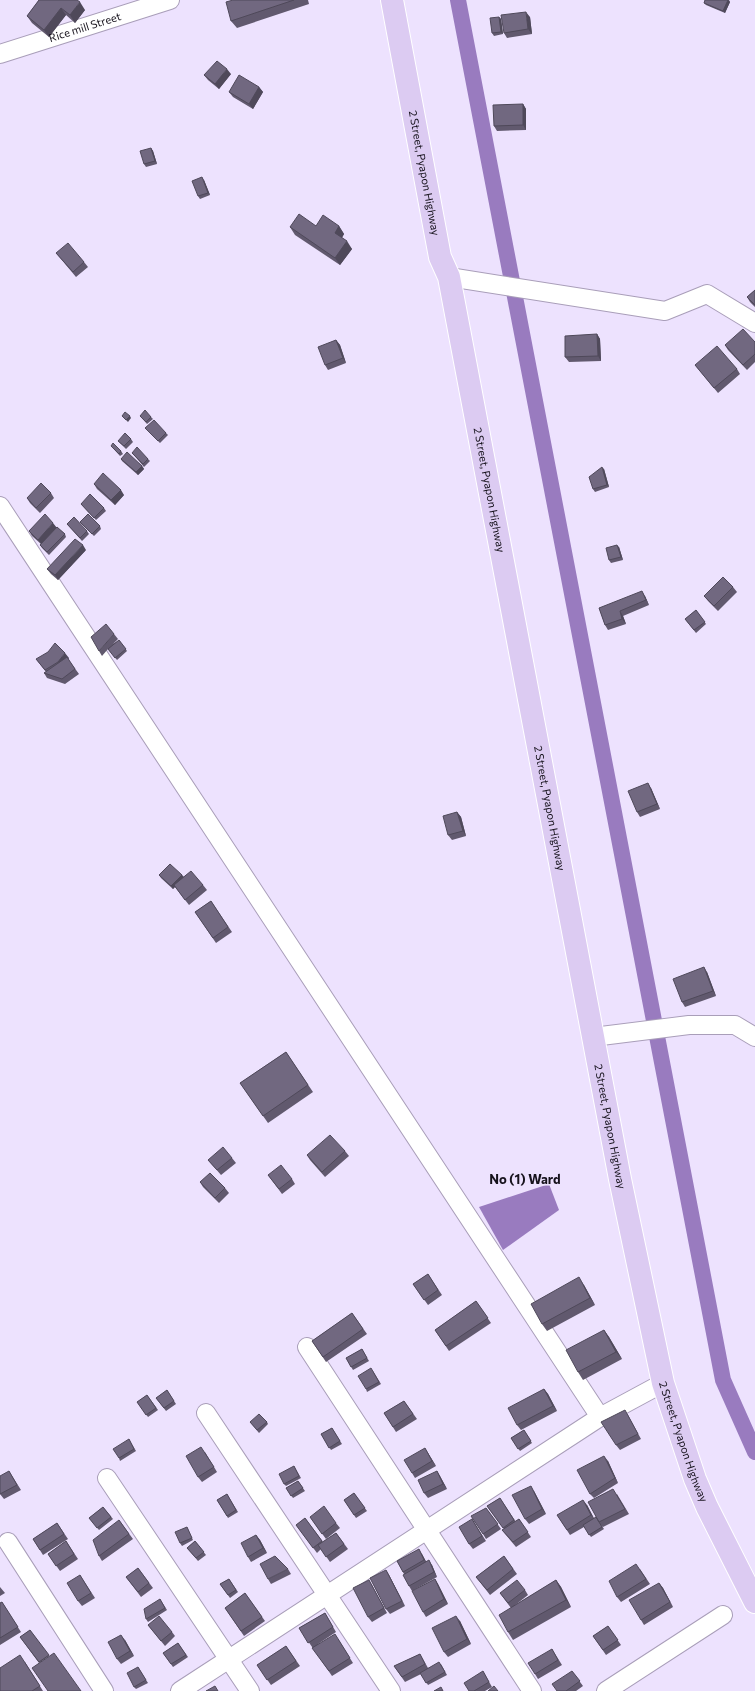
<svg xmlns="http://www.w3.org/2000/svg" width="755" height="1691" viewBox="0 0 755 1691" font-family="Commissioner,sans-serif">
<style>
.water{fill:#997bbf}
.lines{fill:none;stroke-linecap:round;stroke-linejoin:round}
.canal{stroke:#997bbf;stroke-width:16}
.minor-casing{stroke:#a99eb9;stroke-width:20}
.primary-casing{stroke:#fff;stroke-width:24}
.minor{stroke:#fff;stroke-width:18}
.primary{stroke:#dccbf2;stroke-width:22}
.wall{fill:#61596e}
.shaded-wall{fill:#4f495a}
.building{fill:#716880;stroke:#4f495a}
.labels{text-anchor:middle;stroke-width:3;stroke-linejoin:round;paint-order:stroke}
.street-label{font-size:11px;fill:#16121c;stroke:#ede2fe}
.quarter-label{font-size:13px;font-weight:bold;fill:#16121c;stroke:#ede2fe}
</style>
<rect width="100%" height="100%" fill="#ede2fe"/>
<path class="water" d="M549,1184l10,26 -56,40 -24,-43z"/>
<g class="lines">
<path class="canal" d="M458,0l265,1380 32,72"/>
<g class="minor-casing">
<g id="minor">
<path id="s1" d="M0,54l170,-54"/>
<path d="M449,277l216,34 42,-17 48,29"/>
<path d="M0,506l600,911"/>
<path d="M593,1037l96,-12h46l20,12"/>
<path d="M307,1347l225,344"/>
<path d="M206,1413l185,278"/>
<path d="M107,1478l143,213"/>
<path d="M8,1542l96,149"/>
<path d="M180,1691l420,-274 63,-34"/>
<path d="M606,1691l117,-76"/>
</g>
</g>
<g class="primary-casing">
<g id="primary">
<path id="s2" d="M392,0l48,257 9,20 171,902 43,204 32,96 12,28 48,95"/>
</g>
</g>
<use href="#minor" class="minor"/>
<use href="#primary" class="primary"/>
</g>
<path class="wall" d="M39,0l46,10 -10,13 -9,-8 -17,22 -17,-14 -5,-7z
M233,0h75l1,4 -72,24 -6,-7z
M705,0h24l1,2 -5,11 -19,-8 -2,-2z
M499,17l2,2 2,15 -9,2 -2,-3z
M530,17l2,17 -25,4 -3,-5z
M231,74l-12,15 -11,-9 -4,-5z
M259,87l4,5 -10,17 -20,-12 -4,-5z
M523,104l3,5v21l-29,1 -3,-5z
M151,148l2,3 4,13 -11,3 -2,-3z
M204,180l6,15 -10,4 -2,-3z
M316,226h23l5,8 -2,4 10,11 -12,16 -45,-30 -5,-8z
M56,253l28,9 4,5 -12,10z
M755,290v17l-5,-5 -3,-5z
M597,334l3,5 1,22 -32,1 -4,-5z
M336,340l4,5 6,18 -18,7 -3,-5z
M755,342v20l-8,8 -19,-20 -3,-5z
M695,365l42,4 3,5 -22,19z
M140,416l11,1 2,2 -6,5z
M145,428l21,5 2,2 -8,8z
M131,439l2,3 -7,7 -8,-8z
M111,446l10,5 2,3 -3,2z
M132,453l16,6 2,2 -6,6z
M121,459l21,7 2,3 -6,6 -16,-14z
M604,469l5,18 -14,5 -2,-3z
M94,484l30,11 -9,10 -18,-16z
M51,493l3,5 -14,15 -10,-10 -3,-5z
M81,504l23,4 2,3 -10,9z
M80,522l20,4 1,3 -7,7z
M67,524l20,7 2,3 -7,7z
M56,527l9,7 1,3 -17,18 -7,-7 -2,-3 1,-1 -9,-8 -3,-5z
M619,547l4,13 -12,3 -2,-3z
M86,550l-28,30 -7,-6 -4,-5z
M733,587l4,5 -19,19 -10,-10 -4,-5z
M645,596l4,9 -26,11 3,8 -18,6 -3,-5 -6,-17z
M696,610l10,14 -10,9 -11,-14z
M114,634l4,5 -5,5 6,-4 8,11 -10,9 -9,-11 -6,7 -3,-5z
M69,658l-1,1 11,15 -14,10 -18,-6 -3,-5 2,-1 -10,-13z
M651,788l9,21 -20,8 -3,-5z
M457,812l4,5 5,19 -14,4 -4,-5z
M159,875h23l1,2 20,8 4,5 -18,15 -14,-18 -2,2 -12,-11z
M211,901l21,31 -16,11 -21,-31z
M707,972l9,24 -31,11 -3,-5z
M286,1052l27,40 -45,31 -28,-40z
M345,1151l4,5 -24,21 -15,-17 -3,-5z
M232,1158l4,5 -15,12 -13,-15z
M268,1175l24,4 3,5 -13,10z
M200,1182l25,6 4,5 -10,10 -16,-16z
M428,1274l14,21 -14,10 -15,-21z
M584,1285l11,20 -48,26 -5,-7z
M476,1301l15,22 -42,28 -14,-21z
M352,1313l15,21 -41,28 -14,-21z
M604,1330l5,7 13,22 -39,21 -5,-8z
M362,1349l7,12 -16,9 -7,-12z
M373,1371l8,13 -14,8 -1,-3z
M544,1389l4,5 9,17 -36,19 -4,-5z
M167,1390l9,14 -10,7 -10,-13z
M147,1395l11,15 -10,7 -11,-15z
M404,1401l13,18 -21,13 -12,-19z
M628,1415l13,24 -21,11 -4,-5z
M250,1422h17l1,2 -9,9z
M332,1428l10,16 -11,6 -10,-16z
M524,1430l8,13 -12,8 -9,-13z
M129,1439l7,12 -16,10 -1,-3z
M425,1448l11,18 -21,12 -3,-5z
M205,1452l12,20 -15,10 -4,-5z
M608,1461l10,22 -24,15 -4,-4z
M294,1466l7,12 -15,8 -2,-2z
M9,1471l12,19 -17,9 -4,-5z
M437,1471l3,5 7,13 -19,9 -4,-5z
M298,1481l7,10 -12,7 -7,-10z
M534,1491l12,23 -17,10 -4,-5z
M354,1493l13,18 -11,7 -12,-18z
M227,1494l11,18 -10,6 -11,-18z
M617,1494l12,20 -26,13 -4,-5z
M500,1498l16,24 3,-3 12,18 -15,10 -10,-12 -4,-5 2,-1 -17,-23z
M587,1505l7,14 2,-2 8,12 -13,8 -7,-10 -14,8 -13,-20z
M103,1507l10,12 -14,11 -10,-12z
M486,1508l15,21 -15,10 -3,-5z
M310,1517l26,6 4,5 -14,11z
M305,1518l18,24 13,-9 12,16 -18,13 -9,-13 -4,4 -21,-28z
M472,1519l14,22 -13,8 -4,-5z
M119,1520l14,19 -31,22 -3,-5z
M57,1523l11,16 -25,16 -10,-16z
M187,1527l6,13 -11,6 -2,-3z
M256,1535l4,5 7,13 -16,9 -3,-5z
M66,1541l12,18 -18,12 -12,-17z
M195,1541l11,14 -8,6 -11,-13z
M422,1554l4,8 6,3 5,12 -25,14 -3,-5 -5,-12 -7,-13z
M504,1556l13,18 -27,21 -14,-18z
M138,1568l15,20 -12,9 -15,-20z
M288,1569l3,5 -20,10 -3,-5z
M640,1569l10,15 -29,18 -4,-5z
M386,1570l3,5 16,31 -15,8 -4,-5z
M80,1575l15,23 -13,8 -4,-5z
M229,1579l9,13 -8,6 -10,-14z
M435,1579l3,5 10,20 -22,13 -3,-5z
M369,1580l3,5 15,28 -15,9 -4,-5z
M556,1580l5,7 10,20 -58,33 -5,-8 3,-24 -11,-15 25,-3 3,5 -14,11z
M659,1583l4,5 10,19 -29,18 -3,-5z
M0,1587l5,6 -5,3z
M245,1593l20,28 -21,15 -19,-28z
M160,1599l7,11 -19,12 -2,-3z
M2,1602l19,30 -21,13v-42z
M325,1613l11,19 -18,12 20,-5 15,24 -21,13 -33,-48z
M460,1621l11,23 -23,13 -4,-5z
M148,1625l24,7 3,4 -10,10z
M608,1626l13,19 -15,10 -13,-19z
M30,1630l19,26 -10,7 -19,-26z
M125,1640l9,16 -13,8 -4,-5z
M178,1643l10,14 -15,10 -10,-14z
M286,1646l14,20 -29,19 -14,-20z
M552,1649l10,16 -24,14 -3,-5z
M420,1654l3,5 5,9 13,-4 6,11 -19,10 -7,-11 -16,8 -11,-16z
M25,1662l18,29h-43z
M138,1667l10,16 -12,6 -2,-2z
M483,1671l9,16 -7,4h-16z
M572,1671l11,15 -7,5h-19z"/>
<path class="shaded-wall" d="M728,0l2,2 -5,11 -2,-2z
M80,2l5,8 -10,13 -5,-8z
M61,8l5,7 -17,22 -5,-7z
M526,12l4,5 2,17 -4,-5z
M499,17l2,2 2,15 -2,-2z
M227,69l4,5 -12,15 -4,-5z
M259,87l4,5 -10,17 -4,-5z
M523,104l3,5v21l-3,-5z
M151,148l2,3 4,13 -2,-3z
M202,177l2,3 6,15 -2,-2z
M339,226l5,8 -4,6 -5,-7z
M347,241l5,8 -12,16 -5,-7z
M597,334l3,5 1,22 -3,-5z
M336,340l4,5 6,18 -3,-5z
M130,416l1,2 -3,4 -2,-2z
M142,466l2,3 -6,6 -2,-3z
M602,467l2,2 5,18 -2,-2z
M121,490l3,5 -9,10 -4,-5z
M53,523l4,5 -15,17 -4,-5z
M83,545l3,5 -28,30 -3,-5z
M617,545l2,2 4,13 -2,-3z
M642,591l3,5 4,9 -3,-5z
M620,611l3,5 3,8 -4,-5z
M65,653l4,5 -7,9 -4,-5z
M648,783l3,5 9,21 -3,-5z
M457,812l4,5 5,19 -3,-5z
M182,875l2,2 -11,12 -2,-3z
M704,967l3,5 9,24 -3,-5z
M579,1277l5,8 11,20 -5,-7z
M604,1330l5,7 13,22 -6,-7z
M544,1389l4,5 9,17 -4,-5z
M425,1448l3,5 8,13 -4,-5z
M604,1456l4,5 10,22 -3,-5z
M437,1471l3,5 7,13 -4,-5z
M531,1486l3,5 12,23 -4,-5z
M583,1500l4,5 8,15 -4,-5z
M256,1535l4,5 7,13 -4,-5z
M419,1549l3,5 6,11 -4,-5z
M429,1560l3,5 5,12 -3,-5z
M386,1570l3,5 16,31 -3,-5z
M435,1579l3,5 10,20 -4,-5z
M556,1580l5,7 10,20 -5,-7z
M659,1583l4,5 10,19 -3,-5z
M456,1616l4,5 11,23 -4,-5z
M121,1635l4,5 9,16 -4,-5z"/>
<path class="building" d="M39,0h38l3,2 -10,13 -9,-7 -17,22 -17,-14z
M233,0h61l-63,21 -5,-19z
M705,0h23l-5,11 -19,-8z
M526,12l2,17 -24,4 -3,-18z
M499,17l2,15 -9,1 -2,-15z
M217,61l10,8 -12,15 -11,-9z
M239,75l20,12 -10,17 -20,-12z
M523,104v21l-29,1 -1,-21z
M151,148l4,13 -11,3 -4,-13z
M202,177l6,16 -10,3 -6,-15z
M299,214l17,12 7,-11 16,11 -4,7 12,8 -12,17 -45,-31z
M68,243l16,19 -11,10 -17,-19z
M755,290v15l-8,-8z
M743,329l12,13v12l-12,11 -18,-20z
M597,334l1,22 -33,1v-21z
M336,340l7,18 -18,7 -7,-18z
M717,346l20,23 -23,19 -19,-23z
M145,410l6,7 -5,5 -6,-6z
M125,412l5,4 -4,4 -4,-4z
M154,420l12,13 -8,8 -13,-13z
M125,433l6,6 -7,7 -6,-5z
M113,443l8,8 -2,3 -8,-8z
M137,447l11,12 -5,5 -11,-11z
M127,452l15,14 -6,6 -15,-13z
M602,467l5,18 -14,4 -4,-12z
M103,473l18,17 -10,10 -17,-16z
M41,483l10,10 -15,15 -9,-10z
M90,494l14,14 -10,10 -13,-14z
M45,514l8,9 -15,17 -9,-9z
M88,514l12,12 -8,8 -12,-12z
M74,517l13,14 -7,7 -13,-14z
M57,527l8,7 -18,18 -7,-7z
M75,539l8,6 -28,30 -8,-6z
M617,545l4,12 -12,3 -3,-12z
M723,577l10,10 -19,19 -10,-10z
M642,591l4,9 -26,11 2,8 -17,6 -6,-17z
M696,610l9,12 -11,8 -9,-11z
M106,624l8,10 -15,17 -8,-14z
M119,640l7,9 -11,9 -7,-9z
M55,643l10,10 -7,9 -13,8 -9,-11 12,-7z
M67,657l8,12 -13,10 -18,-6z
M648,783l9,21 -20,8 -9,-21z
M457,812l6,19 -15,4 -5,-19z
M170,864l12,11 -11,11 -12,-11z
M191,871l12,14 -18,15 -11,-15z
M211,901l17,26 -15,11 -18,-26z
M704,967l9,24 -31,11 -9,-23z
M286,1052l22,33 -45,31 -23,-33z
M330,1135l15,16 -23,21 -15,-17z
M223,1147l9,11 -15,12 -9,-10z
M281,1165l11,14 -13,10 -11,-14z
M210,1173l15,15 -10,10 -15,-16z
M428,1274l10,16 -14,10 -11,-16z
M579,1277l11,21 -48,26 -11,-20z
M476,1301l12,17 -42,28 -11,-16z
M352,1313l11,16 -40,28 -11,-16z
M604,1330l12,22 -38,20 -12,-22z
M362,1349l5,9 -16,9 -5,-9z
M371,1368l8,14 -13,7 -8,-13z
M544,1389l9,17 -36,19 -9,-17z
M167,1390l7,11 -10,7 -8,-10z
M147,1395l9,13 -10,7 -9,-13z
M404,1401l9,13 -20,13 -9,-14z
M625,1410l13,24 -22,11 -15,-23z
M259,1414l8,8 -10,8 -7,-8z
M332,1428l8,13 -11,7 -8,-14z
M524,1430l7,11 -13,8 -7,-11z
M129,1439l5,10 -15,9 -6,-9z
M201,1447l13,20 -16,10 -12,-21z
M425,1448l7,13 -20,12 -8,-13z
M604,1456l11,22 -25,16 -13,-24z
M294,1466l5,10 -15,8 -5,-10z
M9,1471l8,14 -17,9v-18z
M437,1471l6,13 -19,9 -6,-13z
M298,1481l5,7 -12,8 -5,-8z
M531,1486l11,23 -17,10 -13,-24z
M613,1489l12,20 -26,13 -11,-20z
M354,1493l11,15 -11,7 -10,-15z
M227,1494l9,16 -9,6 -10,-16z
M500,1498l14,22 -11,8 -16,-22z
M583,1500l8,15 -24,15 -10,-15z
M324,1506l12,17 -14,11 -12,-17z
M103,1507l8,10 -14,11 -8,-10z
M486,1508l12,16 -15,10 -12,-18z
M596,1517l6,10 -13,8 -6,-10z
M305,1518l17,23 -9,7 -17,-23z
M472,1519l10,17 -13,8 -10,-17z
M519,1519l9,13 -15,10 -11,-12z
M119,1520l10,14 -30,22 -6,-16z
M57,1523l7,11 -24,16 -7,-11z
M187,1527l5,11 -12,5 -5,-11z
M336,1533l8,11 -18,13 -8,-12z
M256,1535l7,13 -15,9 -7,-14z
M66,1541l8,13 -18,12 -8,-12z
M195,1541l9,11 -8,6 -9,-10z
M419,1549l5,11 -21,12 -6,-11z
M275,1556l13,13 -20,10 -8,-15z
M504,1556l9,13 -26,21 -11,-13z
M429,1560l5,12 -25,14 -6,-11z
M636,1564l10,15 -29,18 -8,-16z
M138,1568l11,15 -11,9 -12,-15z
M386,1570l16,31 -16,8 -16,-31z
M80,1575l11,18 -13,8 -11,-18z
M229,1579l7,11 -8,5 -8,-11z
M435,1579l9,20 -21,13 -11,-21z
M369,1580l15,28 -16,9 -15,-29z
M517,1580l8,10 -17,13 -8,-10z
M556,1580l10,20 -58,32 -9,-17z
M659,1583l11,19 -29,18 -12,-20z
M245,1593l17,24 -21,14 -16,-23z
M160,1599l5,9 -19,11 -2,-10z
M2,1602l16,25 -18,11v-35z
M325,1613l8,14 -25,16 -9,-15z
M159,1616l13,16 -11,9 -13,-16z
M456,1616l11,23 -23,13 -12,-24z
M608,1626l10,14 -15,10 -10,-14z
M30,1630l19,25 -10,7 -19,-25z
M335,1634l15,24 -21,13 -17,-23z
M121,1635l9,16 -13,8 -9,-17z
M178,1643l8,12 -15,9 -8,-11z
M286,1646l10,15 -29,19 -10,-15z
M552,1649l6,11 -23,14 -7,-11z
M54,1653l27,38h-33l-16,-23z
M420,1654l5,10 -23,13 -8,-11z
M20,1655l20,31 -8,5h-32v-23z
M439,1662l6,10 -19,11 -6,-10z
M138,1667l8,13 -12,7 -7,-14z
M483,1671l6,11 -15,9h-5l-5,-8z
M572,1671l8,10 -14,10h-9l-5,-7z
M215,1686l3,5h-12z
M494,1686l4,5h-10z
M441,1687l2,4h-9z"/>
<g class="labels">
<g class="street-label">
<text dy="4" stroke="none"><textPath href="#s1" startOffset="89">Rice mill Street</textPath></text>
<text dy="4" stroke="none"><textPath href="#s2" startOffset="176">2 Street, Pyapon Highway</textPath></text>
<text dy="4" stroke="none"><textPath href="#s2" startOffset="500">2 Street, Pyapon Highway</textPath></text>
<text dy="4" stroke="none"><textPath href="#s2" startOffset="824">2 Street, Pyapon Highway</textPath></text>
<text dy="4" stroke="none"><textPath href="#s2" startOffset="1148">2 Street, Pyapon Highway</textPath></text>
<text dy="4" stroke="none"><textPath href="#s2" startOffset="1472">2 Street, Pyapon Highway</textPath></text>
</g>
<g class="quarter-label">
<text x="525" y="1184">No (1) Ward</text>
</g>
</g>
</svg>
